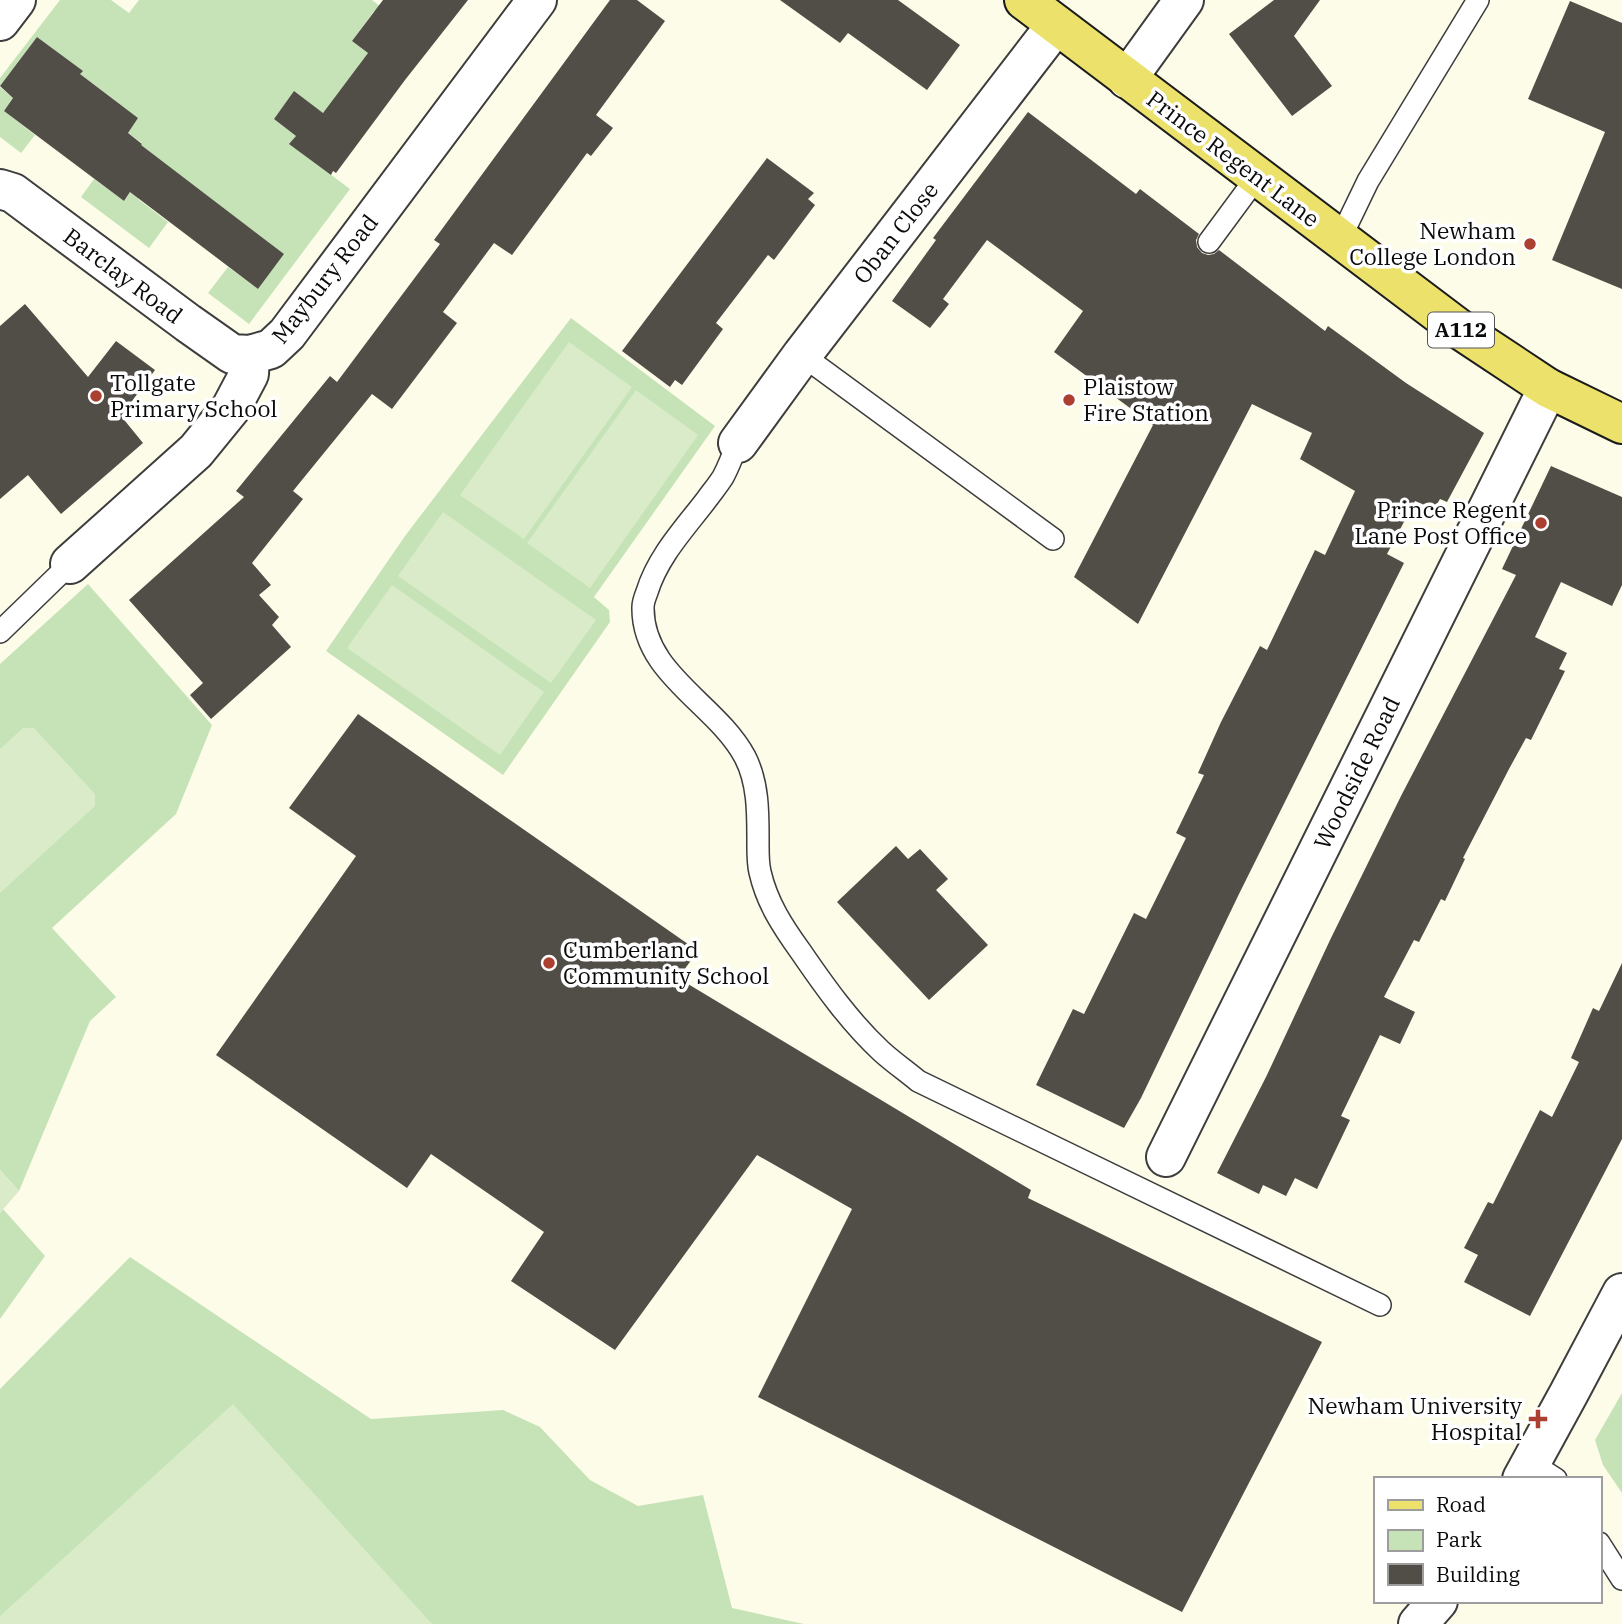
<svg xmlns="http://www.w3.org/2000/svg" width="1622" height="1624" viewBox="0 0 1622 1624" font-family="'IBM Plex Serif',serif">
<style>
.green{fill:#c6e3b7}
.pitch{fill:#d9ebc8}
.building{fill:#514d47}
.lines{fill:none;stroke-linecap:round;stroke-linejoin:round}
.lane-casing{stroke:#3d3d3d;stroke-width:24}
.street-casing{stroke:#3d3d3d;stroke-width:42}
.primary-casing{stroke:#1b1b1b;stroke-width:42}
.lane{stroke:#fff;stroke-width:21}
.street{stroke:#fff;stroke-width:38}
.primary{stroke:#ebe16b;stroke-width:38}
.poi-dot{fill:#ab4031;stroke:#fff;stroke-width:2.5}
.labels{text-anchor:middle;stroke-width:7;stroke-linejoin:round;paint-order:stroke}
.shield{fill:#fff;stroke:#545454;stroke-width:2}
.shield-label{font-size:21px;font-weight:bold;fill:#0a0a0a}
.street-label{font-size:23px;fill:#0a0a0a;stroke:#fff}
.poi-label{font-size:23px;fill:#0a0a0a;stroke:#fff;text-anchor:end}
</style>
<rect width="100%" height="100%" fill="#fdfce9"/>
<path class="green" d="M60,0h51l18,13 10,-13h233l25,19 -23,-8 -22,30 16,12 -45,60 -29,-21 -20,27 22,17 -6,8 60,45 -101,135 -41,-31 20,-26 30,22 26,-35 -119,-90 -27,35 30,23 -19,26 -68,-51 13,-18 30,22 26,-35 -15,-13 7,-10 -14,-10 10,-15 -58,-44 2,-3 -45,-34 -37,49v-8z
M0,87l13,11 -9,13 31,24 -14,18 -21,-16z
M571,318l144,108 -121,171 15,13 1,12 -107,153 -177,-124 79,-115z
M88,584l124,141 -36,89 -124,114 64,69 -26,24 -71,170 -19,-21v-506z
M3,1209l42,47 -45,63v-106z
M130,1257l241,162 132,-9 37,17 50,53 48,26 65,-11 29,113 72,16h-804v-235z
M1622,1393v100l-19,-28 -8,-25z"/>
<path class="pitch" d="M569,342l63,45 -108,152 -64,-44z
M636,390l62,45 -108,153 -63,-45z
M443,512l153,108 -45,63 -153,-107z
M392,585l152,107 -44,63 -153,-107z
M23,728h11l61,66v12l-95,87v-144z
M0,1170l19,21 -19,22z
M233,1404l199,220h-432v-8z"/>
<path class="building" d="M383,0h85l-63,80 -69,93 -3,-2 -2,4 -42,-31 7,-8 -22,-17 20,-28 29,22 45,-60 -16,-12z
M610,0h27l28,21 -69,94 17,13 -22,28 -4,-3 -75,102 -18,-12 -51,69 14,11 -65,86 -20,-15 -79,97 10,8 -51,64 19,22 -12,10 20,22 -7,8 19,22 -80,72 -21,-24 13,-12 -74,-83 115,-103 -8,-6 94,-115 7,6 103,-138 -6,-4z
M780,0h118l62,45 -33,45 -79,-57 -8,10z
M1274,0h46l-26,36 38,50 -40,30 -63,-82z
M1570,1l52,22v266l-70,-29 53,-128 -77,-33z
M37,37l46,34 -3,3 58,44 -10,15 14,11 -1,1 143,109 -26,35 -128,-97 -6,9 -120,-90 9,-13 -13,-12z
M1028,112l108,82 4,-5 59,45 -3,6 1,7 5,6 6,2 6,-1 5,-4 106,81 3,-5 78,57 78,50 -37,69 -7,-3 -6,10 -19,-8 -28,53 17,9 -165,331 -98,204 -17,30 -88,-43 37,-76 11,5 50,-101 12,6 40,-81 -10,-5 28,-58 -6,-2 23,-51 39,-76 7,4 48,-100 10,5 30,-64 -55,-32 12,-26 -60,-29 -114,220 -64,-47 79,-152 -99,-73 29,-41 -96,-71 -44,59 6,5 -19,24 -38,-27 44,-61 -3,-2z
M767,158l47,35 -6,6 7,6 -41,55 -6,-5 -52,68 7,6 -41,56 -7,-5 -5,7 -48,-36z
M25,304l63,73 28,-36 39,29 -34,46 22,27 -82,71 -33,-39 -28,24v-173z
M1551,466l71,31v88l-10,21 -51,-24 -26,55 32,16 -8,16 6,2 -34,69 -5,-2 -17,31 -46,89 2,1 -20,42 -4,-2 -22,43 -5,-2 -30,57 31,15 -15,32 -20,-9 -39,81 9,4 -33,69 -22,-11 -9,18 -23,-11 -4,9 -42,-21 49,-96 65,-139 70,-142 115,-221 -14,-6z
M358,714l340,237 -20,27 353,212 -3,8 294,144 -140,270 -424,-215 94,-188 -95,-54 -142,195 -104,-69 33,-49 -113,-78 -24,34 -191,-133 140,-199 -67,-48z
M896,846l12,13 12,-10 28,30 -12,11 52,55 -59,55 -92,-98z
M1622,963v176l-92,177 -66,-34 14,-27 -14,-7 24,-46 5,2 47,-94 12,7 27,-55 -8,-4 22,-50 6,3z"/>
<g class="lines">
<g class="lane-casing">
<path id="lane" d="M1340,239l28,-58 110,-181
M1209,242l48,-65
M802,355l251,184
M738,443c-5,11 -9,23 -15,34 -5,8 -11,15 -16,22 -22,29 -49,57 -60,93 -2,5 -4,10 -4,15 -1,67 73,96 102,150 14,27 13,59 13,89 0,8 0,18 2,26 7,31 23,55 41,80 24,35 49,70 80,99 12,11 25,20 37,30l462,224
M0,632l70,-68
M1531,1463l25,16
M1599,1543l23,36"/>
</g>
<g class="street-casing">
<path id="street" d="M0,21l16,-21
M1127,79l57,-79
M0,189l13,4 175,130 44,31 18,1 21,-6 16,-15 250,-334
M738,443l64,-88 254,-330
M70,564l126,-113 35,-43 18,-34 1,-19
M1166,1157l382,-769
M1522,1479l47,-86 53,-100
M1418,1624l20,-23"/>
</g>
<g class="primary-casing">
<path id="primary" d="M1024,0l438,331 86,57 74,36"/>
</g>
<use href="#lane" class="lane"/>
<use href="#street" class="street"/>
<use href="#primary" class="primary"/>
</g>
<g class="poi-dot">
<circle cx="1530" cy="244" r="7"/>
<circle cx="96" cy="396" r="7"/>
<circle cx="1069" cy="400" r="7"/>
<circle cx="1541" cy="523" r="7"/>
<circle cx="549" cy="963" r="7"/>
<path d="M1534.5 1408.5h7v7h7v7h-7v7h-7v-7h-7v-7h7z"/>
</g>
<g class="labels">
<rect class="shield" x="1428" y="312.5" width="66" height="35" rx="5"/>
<g class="shield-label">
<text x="1461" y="337">A112</text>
</g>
<g class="street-label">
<text transform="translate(1233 159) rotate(37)" y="8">Prince Regent Lane</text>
<text transform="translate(896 233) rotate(-52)" y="8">Oban Close</text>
<text transform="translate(123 276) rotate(37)" y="8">Barclay Road</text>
<text transform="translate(325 279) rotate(-52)" y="8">Maybury Road</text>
<text transform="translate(1357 773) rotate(-64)" y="8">Woodside Road</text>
</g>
<g class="poi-label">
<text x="1516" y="239">Newham<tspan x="1516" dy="26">College London</tspan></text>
<text x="110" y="391" text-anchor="start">Tollgate<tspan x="110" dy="26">Primary School</tspan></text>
<text x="1083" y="395" text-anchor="start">Plaistow<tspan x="1083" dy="26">Fire Station</tspan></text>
<text x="1527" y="518">Prince Regent<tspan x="1527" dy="26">Lane Post Office</tspan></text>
<text x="563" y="958" text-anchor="start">Cumberland<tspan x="563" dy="26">Community School</tspan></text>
<text x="1522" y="1414">Newham University<tspan x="1522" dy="26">Hospital</tspan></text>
</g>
</g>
<rect x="1374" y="1477" width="228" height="126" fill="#ffffff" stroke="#9d9d9d" stroke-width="2"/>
<rect x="1388" y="1500" width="35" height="10" fill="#ebe16b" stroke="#9d9d9d" stroke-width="2"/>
<text x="1436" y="1512" font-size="21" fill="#0a0a0a">Road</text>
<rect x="1388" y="1530" width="35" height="21" fill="#c6e3b7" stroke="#9d9d9d" stroke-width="2"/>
<text x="1436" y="1547" font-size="21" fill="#0a0a0a">Park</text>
<rect x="1388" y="1564" width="35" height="21" fill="#514d47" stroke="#9d9d9d" stroke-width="2"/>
<text x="1436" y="1582" font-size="21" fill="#0a0a0a">Building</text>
</svg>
